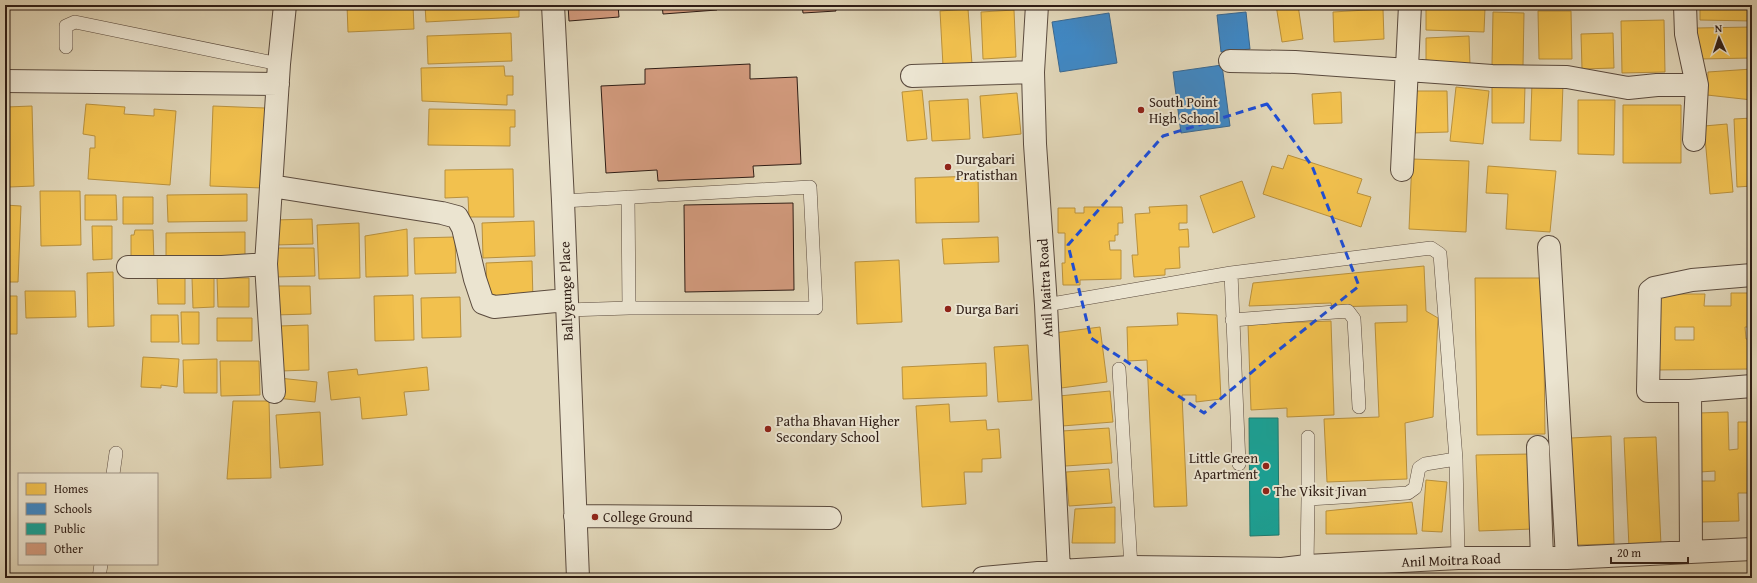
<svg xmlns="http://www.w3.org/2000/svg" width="1757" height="583" viewBox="0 0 1757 583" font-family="'Gentium Book Plus',serif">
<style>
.homes{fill:#f2c14e;stroke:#b8903d;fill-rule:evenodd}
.schools{fill:#3f88c5;stroke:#3a6890}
.public{fill:#17a398;stroke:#1e7b71}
.building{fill:#d39b7e;stroke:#2f1d15}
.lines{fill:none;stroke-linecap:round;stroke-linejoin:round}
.lane-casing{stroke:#5b4b3e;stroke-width:14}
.street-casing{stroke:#5b4b3e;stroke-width:24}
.lane{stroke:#ebe4d0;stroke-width:13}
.street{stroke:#ebe4d0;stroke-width:22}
.marked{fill:none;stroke:#1d4ed8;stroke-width:3;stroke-dasharray:8 5;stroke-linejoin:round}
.poi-dot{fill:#8f2418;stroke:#ebe4d0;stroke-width:1.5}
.labels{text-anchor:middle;stroke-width:4;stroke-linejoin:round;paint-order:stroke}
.poi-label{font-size:14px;fill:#2f1d15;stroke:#ebe4d0;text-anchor:start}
.street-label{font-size:14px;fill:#2f1d15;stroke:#ebe4d0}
</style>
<rect width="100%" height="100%" fill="#e0d5b7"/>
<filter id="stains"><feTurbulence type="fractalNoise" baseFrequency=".005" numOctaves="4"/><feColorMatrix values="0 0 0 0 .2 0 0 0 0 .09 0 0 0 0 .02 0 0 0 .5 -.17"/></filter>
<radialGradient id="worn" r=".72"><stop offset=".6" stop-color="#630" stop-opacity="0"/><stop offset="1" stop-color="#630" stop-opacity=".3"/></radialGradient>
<path class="homes" d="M347,5h66l1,24 -66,3z
M425,5h94v12l-93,5z
M1276,5h22l5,34 -21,3z
M1700,5h52v16l-52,-1z
M1426,6l59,2 -1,24 -58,-2z
M968,9l4,55 -29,2 -3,-55z
M1383,9l1,30 -50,3 -1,-30z
M1014,10l2,47 -33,2 -2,-47z
M1538,11h33l1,48h-33z
M1493,12l31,1 -1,53 -31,-1z
M1664,20l1,52 -43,1 -1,-52z
M1752,27v31l-54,1 -1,-31z
M511,33l1,28 -84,3 -1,-28z
M1613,33l1,35 -32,1 -1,-35z
M1469,36l1,29 -44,-5v-22z
M504,66l1,10h8v19h-6v10l-85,-4 -1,-33z
M1752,69v31l-45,-5 1,-23z
M1532,83l31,1 -2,57 -31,-1z
M1492,85h33l-1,38h-32z
M1456,87l33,4 -6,53 -33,-3z
M922,90l5,49 -20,2 -5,-49z
M1411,91h36l1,41 -36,1z
M1341,92l1,31 -28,1 -2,-30z
M1017,93l4,41 -38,4 -3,-42z
M968,99l2,40 -38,2 -3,-40z
M1578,100h37l-1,55 -36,-1z
M86,104l39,3 -1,7 30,2v-7l22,2 -6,74 -82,-6 2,-31h5v-12l-12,-2z
M1623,105h58v58h-58z
M32,106l2,80 -25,1 -3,-80z
M213,106l52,2 -3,80 -52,-2z
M429,109l86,1v17h-5v19l-82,-1z
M1752,118v68l-15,1 -3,-68z
M1727,124l6,68 -23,2 -6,-68z
M1288,155l74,24 -5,14 14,4 -10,30 -98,-33 9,-28 11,3z
M1412,159l57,2 -3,71 -57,-3z
M1488,166l68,5 -6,61 -44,-3 2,-35 -22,-1z
M513,169l1,48h-45l-1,-20 -23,1v-28z
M978,176l1,46 -63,1 -1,-45z
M1242,181l13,36 -42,16 -13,-37z
M40,191h40l1,54 -40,1z
M247,194v27l-79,1 -1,-27z
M85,195h31l1,25h-32z
M123,197h30v27h-30z
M5,205l16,1 -3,76h-13z
M1187,205v18h-8v7l9,-1 1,18h-10l1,21 -15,1v6l-31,2 -2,-22h6l-3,-41 15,-1 -1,-6z
M1084,207h38l1,16h-5v12h-3v6h-6l1,9h11v29l-41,1v5h-17l-1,-22h3v-30h-7v-25h17v5h9z
M312,219l1,25 -39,1v-25z
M534,221l1,35 -52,2 -1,-35z
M359,223l1,55 -41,1 -2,-54z
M92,226h20v33l-19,1z
M407,229l1,47 -42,1 -1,-41z
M135,230h18l1,32h-23v-27h3z
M245,232v26l-79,2v-27z
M455,237l1,36 -41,1 -1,-36z
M998,237l1,25 -55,2 -2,-25z
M273,248h41l1,28 -41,1z
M899,260l3,62 -45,2 -2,-62z
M532,261l1,40 -46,-7 -1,-31z
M1424,266l2,45 12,7 -5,99 -28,6 2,56 -80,3 -3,-63 55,-2 -4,-94 32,-1v-17l-75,2 -1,-4 -82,3 4,-23z
M113,272l1,54 -26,1 -1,-54z
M157,276h28v28h-27z
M192,278h22v29l-21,1z
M217,278h32v29h-31z
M1475,278h68l2,156 -68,1z
M273,286h37l1,28 -37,1z
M25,291h50l1,26 -50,1z
M1731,293h21v34h-7l1,12h6v30l-96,1 -1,-76h50l-1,12h27zM1675,327h19v13h-19z
M413,295l1,45 -39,1 -1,-45z
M5,296h12v38h-12z
M460,297l1,40 -39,1 -1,-40z
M181,312h18v32h-17z
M1177,313l40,2 4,84 -25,3v-7h-14l5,111 -33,1 -7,-147 -19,1 -1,-34 51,-2z
M151,315h27l1,27h-28z
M217,318h35v23h-35z
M1331,321l3,94 -47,2v-9l-36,2 -3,-86z
M308,325l1,45 -28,1 -2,-45z
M1100,327l7,55 -46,6 -7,-55z
M1028,345l4,55 -34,2 -4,-55z
M143,357l36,2 -2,28 -16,-2v3l-20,-1z
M217,359v34h-33l-1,-33z
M220,361h39l1,34 -39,1z
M986,363l1,33 -84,3 -1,-32z
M427,367l2,23 -25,2 3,23 -45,4 -2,-22 -29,3 -3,-28 29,-3 1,6z
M279,378l38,4 -2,20 -39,-4z
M1110,391l3,31 -51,4 -3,-30z
M233,401h36l2,77 -44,1z
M949,404l1,18 36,-2 1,10 12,-1 2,29 -19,1v13h-18l2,32 -44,3 -6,-101z
M320,412l3,53 -43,3 -4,-53z
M1728,412l1,38 9,-1v-27h14v71h-14l1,28 -37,1 -1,-41h14v-10l-15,1 -1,-59z
M1109,428l3,35 -47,3 -3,-35z
M1611,436l3,108 -40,1 -3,-107z
M1656,437l5,108 -32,2 -5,-109z
M1531,454l2,75 -54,2 -3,-76z
M1109,469l3,34 -43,3 -3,-34z
M1426,480l21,2 -5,50 -20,-1z
M1412,502l5,32h-91v-23z
M1115,507v36h-43l3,-34z"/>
<path class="schools" d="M1246,12l4,37 -29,3 -4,-37z
M1109,13l8,50 -57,9 -8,-50z
M1222,65l8,61 -49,7 -8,-61z"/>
<path class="public" d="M1249,418h29l1,117 -29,1z"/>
<path class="building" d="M568,5h50l1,12 -50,4z
M662,5h55v5l-54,4z
M802,5h33l1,6 -33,2z
M750,64v15l47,-2 4,87 -48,2 1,11 -96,4 -1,-11 -51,3 -5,-87 44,-2v-15z
M793,203l1,87 -109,2 -1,-87z"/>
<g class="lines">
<g class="lane-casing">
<path id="lane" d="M66,47v-21l9,-4 204,42
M628,197l1,111
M563,201l247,-14 6,121h-187l-62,2
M1231,273l200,-25 9,6 16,205 -31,5 -6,4 -4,20 -7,5 -100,6 -1,67
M1046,305l185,-32 8,191
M1232,320l116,-9 6,8 5,88
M1119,369l12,198
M1308,437v62
M1456,459l2,99
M113,474l3,-21
M99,578l2,-14"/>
</g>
<g class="street-casing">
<path id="street" d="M553,5l10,196 15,377
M1037,5l-4,67 2,72 11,161 13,266
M1230,61l65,1 197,14 75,1 61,11 29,-3h40l-11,-51 -1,-29
M912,76l121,-4
M5,81l273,3
M1694,140l3,-55
M1402,170l8,-165
M271,186l171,27 15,4 6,11 12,51 8,24 11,4 72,-7
M1549,247l18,311
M128,267h94l44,-3
M1690,391l62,-5
M274,392l-8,-128 13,-200 6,-59
M1538,447l4,111
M575,516l255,2
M1691,552l-1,-161h-42l2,-100 4,-3 38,-8 60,-5
M983,578l76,-7 72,-4 151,2 25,-3 151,-8h109l185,-9"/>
</g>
<use href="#lane" class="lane"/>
<use href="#street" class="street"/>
</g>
<path class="marked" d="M1267,104l45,62 47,120 -93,74 -62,53 -113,-75 -23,-93 95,-109z"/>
<g class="poi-dot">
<circle cx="1141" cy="110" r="4"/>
<circle cx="948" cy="167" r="4"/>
<circle cx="948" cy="309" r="4"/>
<circle cx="768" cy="429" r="4"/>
<circle cx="1266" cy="466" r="4"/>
<circle cx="1266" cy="491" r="4"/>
<circle cx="595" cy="517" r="4"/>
</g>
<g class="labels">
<g class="poi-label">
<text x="1149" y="107">South Point<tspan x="1149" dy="16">High School</tspan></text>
<text x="956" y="164">Durgabari<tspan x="956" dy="16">Pratisthan</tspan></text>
<text x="956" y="314">Durga Bari</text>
<text x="776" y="426">Patha Bhavan Higher<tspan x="776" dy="16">Secondary School</tspan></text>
<text x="1258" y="463" text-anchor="end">Little Green<tspan x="1258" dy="16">Apartment</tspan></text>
<text x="1274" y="496">The Viksit Jivan</text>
<text x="603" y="522">College Ground</text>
</g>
<g class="street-label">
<text transform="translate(1045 288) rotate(-93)" y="5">Anil Maitra Road</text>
<text transform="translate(566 291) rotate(-92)" y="5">Ballygunge Place</text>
<text transform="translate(1451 560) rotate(-2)" y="5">Anil Moitra Road</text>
</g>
</g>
<rect width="1757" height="583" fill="none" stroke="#e0d5b7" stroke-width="20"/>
<rect x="6" y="6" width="1745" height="571" fill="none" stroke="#2f1d15" stroke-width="2"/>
<rect x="10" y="10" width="1737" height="563" fill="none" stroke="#2f1d15"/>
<rect x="18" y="473" width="140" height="92" fill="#ebe4d0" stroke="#a09485"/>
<rect x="26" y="483" width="20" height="12" fill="#f2c14e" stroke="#a09485"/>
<text x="54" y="493" font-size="12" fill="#2f1d15">Homes</text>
<rect x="26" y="503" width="20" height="12" fill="#3f88c5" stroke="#a09485"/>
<text x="54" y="513" font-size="12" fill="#2f1d15">Schools</text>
<rect x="26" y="523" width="20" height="12" fill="#17a398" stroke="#a09485"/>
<text x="54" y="533" font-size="12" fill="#2f1d15">Public</text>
<rect x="26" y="543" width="20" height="12" fill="#d39b7e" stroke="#a09485"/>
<text x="54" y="553" font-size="12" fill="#2f1d15">Other</text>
<g transform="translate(1719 38) rotate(357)" stroke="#ebe4d0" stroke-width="3" paint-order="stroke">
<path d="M0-3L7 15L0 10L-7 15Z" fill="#2f1d15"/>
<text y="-6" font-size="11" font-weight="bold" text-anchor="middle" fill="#2f1d15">N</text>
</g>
<path d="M1611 557v6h77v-6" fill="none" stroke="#2f1d15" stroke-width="2"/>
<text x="1617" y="557" font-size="12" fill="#2f1d15" stroke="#ebe4d0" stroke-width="3" paint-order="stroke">20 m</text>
<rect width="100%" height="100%" filter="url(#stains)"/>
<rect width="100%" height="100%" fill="url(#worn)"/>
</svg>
